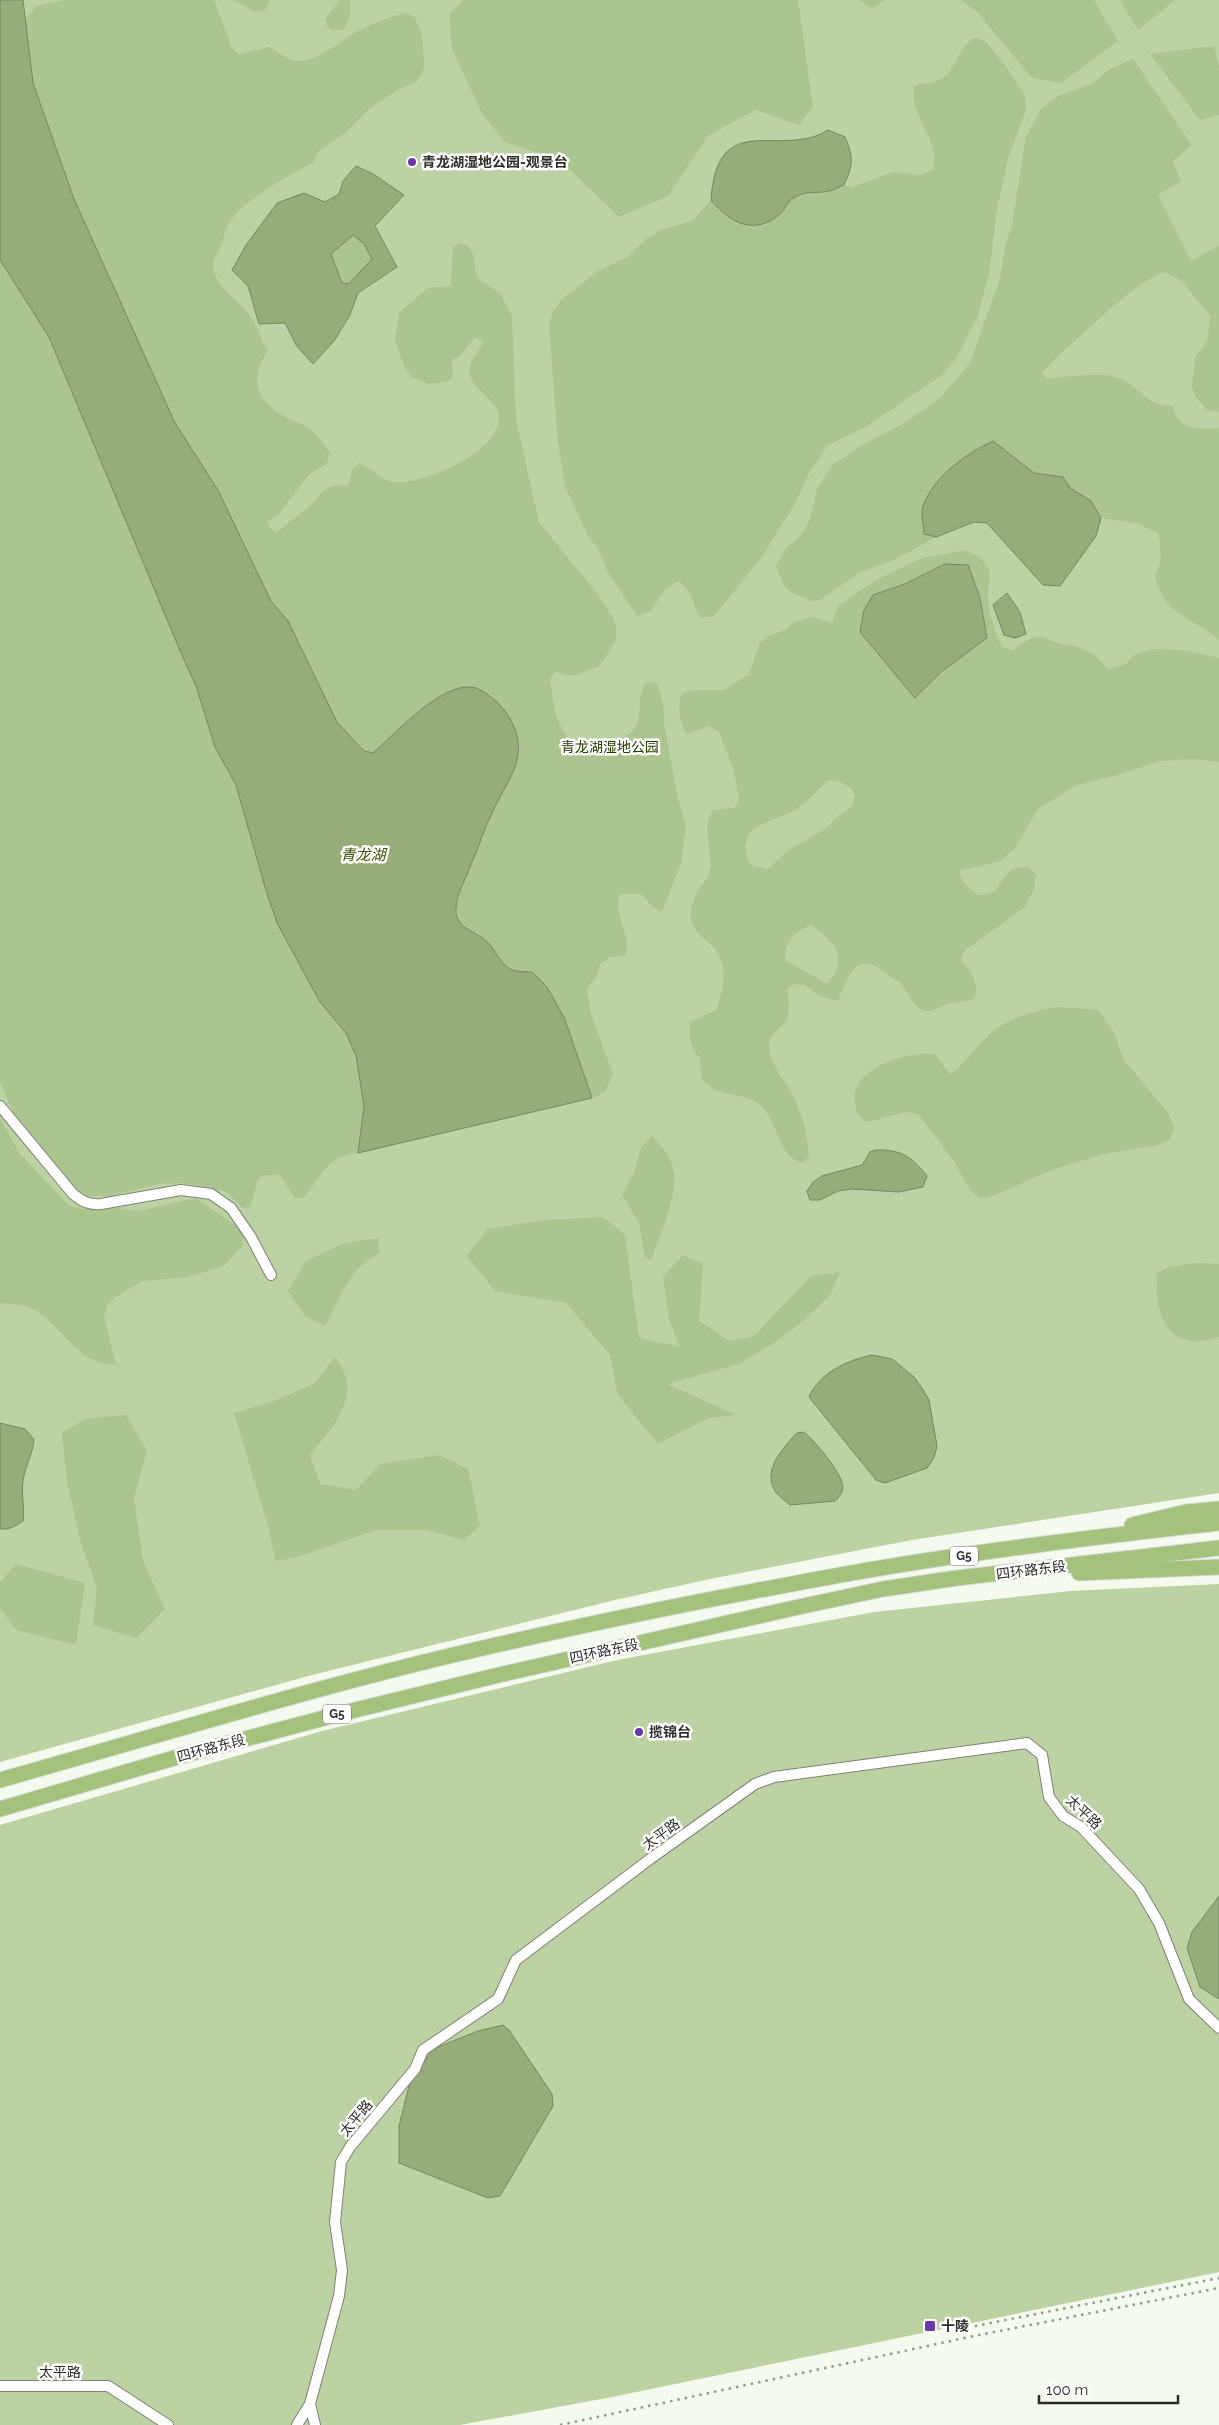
<svg xmlns="http://www.w3.org/2000/svg" width="1219" height="2425" viewBox="0 0 1219 2425" font-family="Raleway,'Noto Sans SC',sans-serif">
<style>
.green{fill:#bcd2a3}
.forest{fill:#acc48f;fill-rule:evenodd}
.water{fill:#96ad7a;stroke:#768762;fill-rule:evenodd}
.lines{fill:none;stroke-linecap:round;stroke-linejoin:round}
.minor-casing{stroke:#7c8276;stroke-width:12}
.highway-casing{stroke:#d9d9d8;stroke-width:17}
.minor{stroke:#fff;stroke-width:10}
.highway{stroke:#a3c27c;stroke-width:15}
.rail{stroke:#959990;stroke-width:2.5;stroke-dasharray:2.5 5;stroke-linecap:butt}
.poi-dot{fill:#6c35ab;stroke:#fff;stroke-width:2}
.labels{text-anchor:middle;stroke-width:5;stroke-linejoin:round;paint-order:stroke}
.shield{fill:#fff;stroke:#6b6d69;stroke-width:1}
.shield-label{font-size:12px;font-weight:bold;fill:#2c2e29}
.poi-label{font-size:14px;font-weight:bold;fill:#2c2e29;stroke:#fff;text-anchor:start}
.park-label{font-size:14px;fill:#273b00;stroke:#fff}
.street-label{font-size:14px;fill:#2c2e29;stroke:#fff}
.water-label{font-size:15px;font-style:italic;fill:#385200;stroke:#fff}
</style>
<rect width="100%" height="100%" fill="#f4faed"/>
<path class="green" d="M0,0h1219v1493l-307,47 -202,39 -95,21 -303,75 -312,87z
M1219,1584v688l-607,125 -152,28h-460v-600l322,-94 295,-71 257,-48 197,-21z"/>
<path class="forest" d="M214,0l18,48 7,6 30,-7c9,4 18,13 27,14 22,2 45,-21 64,-31 15,-7 31,-14 47,-17l8,5 7,17 2,29 -2,10 -6,8 -17,7 -29,19 -24,24 -28,20 -4,10c-25,14 -75,39 -87,65 -3,6 -3,13 -6,18 -5,12 -12,18 -5,32 8,17 27,27 37,43 7,10 7,21 15,30 -21,32 -10,52 21,69 6,3 12,4 18,8 10,7 16,15 23,26l-3,10 -18,12 -31,40 -10,6 2,7 7,4 36,-29 11,-13 8,-4 16,-1 5,-17 6,-5c11,5 22,17 34,19 29,4 109,-31 106,-66 -1,-17 -36,-31 -29,-51 3,-8 10,-15 13,-23l-8,-5 -15,19 -8,4 1,15 -3,6 -21,3 -16,-6 -9,-11 -9,-28 4,-26 29,-25 23,-2 2,-39 7,-4 8,3 5,8 3,19 4,7 20,13 12,23 4,104 23,102 60,74 15,24 2,9v12l-17,25 -26,10 -18,-4 -5,7c4,34 10,76 54,65 11,-2 24,-6 30,-15 11,-15 1,-34 13,-47l10,1 6,20 1,20 13,72 9,31 -5,37 -19,49 -9,-5 -12,-13h-21c-8,23 12,38 6,61l-18,3 -8,6 -2,10 -11,15 3,22 23,63 -8,18 -13,6 -28,-81 -17,-30 -15,-15h-9l-16,-5 -22,-27 -25,-16 -4,-8v-8l8,-29 27,-66 25,-49 2,-10 -8,-36 -5,-8 -12,-12 -43,-7 -15,9 -32,24 -30,29 -9,-2 -27,-28 -49,-102 -17,-20 -53,-111 -43,-67 -101,-224 -41,-116 -8,-62 11,-15 29,-6z
M234,0h36v1l-5,9 -10,2z
M340,0h10v16l-6,13 -12,2c-15,-11 1,-20 8,-31z
M463,0h335l15,107 -14,18 -43,-15 -47,25 -41,61 -49,21 -58,-56 -56,-19 -22,-27 -31,-66 -3,-35z
M859,0h26l-13,9z
M961,0h133l24,41 -57,42 -29,-5 -54,-65z
M1120,0h55l-37,30z
M975,37l12,6 23,29 15,24 1,13 -18,50 -11,50 -8,65 -12,44 -20,39 -15,18 -75,51 -39,19 -19,28 -12,27 -35,57 -48,59 -14,2c-9,-17 -6,-25 -22,-37l-13,9 -15,22 -13,4 -28,-42 -12,-27 -9,-11 -23,-50 -7,-44 -9,-117 4,-14 8,-11 22,-17 15,-12 28,-13 20,-19 17,-10 29,-8 19,-21 8,10 61,3 11,-14 16,-7 21,-1 16,-6 9,2 40,-15 28,3 12,-6c8,-32 -24,-49 -19,-83 8,-3 20,-3 27,-7 17,-11 16,-30 34,-42z
M1214,46l5,20v49l-19,5 -50,-66z
M1133,59l59,86 -19,16 8,20 -23,14 33,66 28,-16v167l-12,-2 -12,-14 -3,-9 3,-29 13,-19 2,-23 -28,-35 -19,-9c-33,16 -50,35 -76,58 -16,14 -31,27 -45,43l5,6c18,-2 52,-7 69,-2 25,8 27,29 57,29 1,4 2,8 4,12 7,11 30,12 42,10v212c-27,-24 -56,-24 -64,-65 8,-13 6,-28 3,-42l-19,-9 -38,-6 -10,-17 -21,-13 -7,-11 -29,-4 -41,-32 -69,92 12,4 -40,22 -37,14 -39,27 -9,1 -19,-8 -8,-7 -8,-20 9,-17 16,-14 5,-8 5,-11 6,-27 15,-24 32,-21 44,-23 33,-24 29,-34 30,-84 5,-32 7,-22 14,-88 15,-28 17,-13 35,-13 17,-14z
M353,234l11,10 8,15 -23,25 -8,-1 -10,-29z
M0,260l49,77 132,316 15,33 19,61 21,38 31,109 19,44 34,64 26,31 10,23 8,50 -6,47c-35,4 -34,23 -55,45h-8l-16,-24 -18,2 -4,6 -7,25 -7,1 -18,-17 -41,-8 -24,1 -50,12h-23l-21,-15 -31,-36 -21,-30 -14,-34z
M966,550c8,4 17,8 21,16 6,10 -1,23 1,34 2,17 7,34 15,48l9,2c7,-4 15,-11 24,-13 9,-1 14,4 22,6 25,5 33,6 50,26l18,-5 8,-9 17,-6 31,1 37,8v104l-25,-3 -34,2 -39,13 -44,11 -39,24 -23,39 -14,13 -42,10 3,9 15,15c32,1 18,-30 52,-28l7,8 -2,14 -10,19 -59,42 -4,9c9,12 19,24 13,40 -9,3 -18,3 -27,5 -5,2 -13,7 -18,7 -15,1 -19,-17 -27,-26 -4,-5 -10,-7 -15,-11 -32,-25 -38,1 -49,27l-19,-5 -14,-11 -10,-1 -7,4c0,11 3,24 -3,34 -6,9 -17,12 -16,24 0,17 16,34 23,48 11,21 15,39 17,62l-6,7c-25,-6 -24,-40 -42,-57 -18,-16 -38,-5 -59,-26l-2,-22c-10,-10 -12,-21 -10,-36l26,-12c8,-20 13,-44 -2,-62 -8,-9 -19,-14 -22,-26 -4,-11 3,-27 9,-36 2,-3 6,-6 7,-9 9,-22 -9,-43 5,-67l22,-2 4,-9 -6,-31 -14,-36 -10,-6 -22,8c-8,-13 -9,-24 -6,-38l7,-5 10,-1h26l25,-16 11,-31 8,-7 17,-6 7,-7 20,-6 20,6 6,-17 36,-25 48,-23zM905,584l82,54 -46,34 -25,26 -56,-66 4,-22 9,-15zM829,780l10,1 13,8 3,6 -3,12 -14,9 -14,14 -37,21 -19,18 -18,-4c-18,-43 22,-40 48,-57 12,-7 20,-20 31,-28zM811,925c23,17 40,31 16,59l-42,-24c-1,-18 10,-29 26,-35z
M1056,1007l42,3 16,23 10,27 45,54 5,14 -4,12 -13,5 -49,8 -54,16 -61,27 -13,3 -10,-9 -17,-30 -35,-46 -12,-2 -39,10 -9,-7c-2,-7 -4,-16 -3,-23 4,-26 58,-42 80,-38l15,20c12,-7 18,-17 27,-27 24,-27 45,-33 79,-40z
M0,1118l20,36 50,52 19,4 18,-3 32,4 47,-11 11,-1 41,28 5,9v9l-19,21 -37,11 -44,4 -28,16 -7,7 -4,13 12,48c-39,0 -53,-40 -85,-57 -10,-4 -21,-4 -31,-5z
M652,1135c7,9 16,18 20,29 9,25 -12,72 -21,96l-6,-2 -6,-35 -17,-28 13,-24 6,-23z
M603,1217l22,18 14,103 41,9 -11,-27 -6,-43 20,-22 20,9 -4,57 31,20 24,-5 57,-60 29,-4 -10,23 -28,27 -28,21 -35,21 -72,20 69,31 -27,3 -51,26 -40,-49 -8,-40 -44,-52 -71,-12 -28,-35 20,-27 59,-9z
M378,1238l2,15c-32,15 -39,45 -55,73l-20,-10 -17,-25 18,-30 36,-17z
M1194,1263l25,1v73c-51,17 -65,-21 -62,-64l12,-6z
M335,1357c30,37 -1,68 -25,98l10,29 36,6 24,-26 60,-9 28,14 12,56 -16,15 -38,-10h-50l-79,27 -21,4 -10,-42 -32,-106 40,-12 41,-18z
M126,1415l21,36 -13,46 9,64 22,48 -29,29 -43,-13 4,-36 -16,-46 -14,-61 -5,-49 23,-14z
M16,1564l69,19 -9,62 -60,-15 -16,-22v-26z"/>
<path class="water" d="M0,0h23l10,83 41,116 101,224 43,67 53,111 17,20 49,101 27,29 9,2c21,-18 72,-75 103,-65 5,2 11,6 16,10 16,12 29,35 26,56 -2,20 -18,40 -26,59 -8,16 -13,33 -20,49 -5,15 -15,30 -16,46 -2,19 18,23 29,32 9,7 13,19 21,26 7,6 18,6 26,6l15,15 17,30 28,81 -234,55 6,-47 -8,-50 -10,-23 -26,-31 -42,-77 -11,-31 -31,-109 -21,-38 -19,-61 -15,-33 -132,-316 -49,-77z
M828,130l17,7c9,21 8,28 -1,48 -5,2 -10,5 -15,6 -13,3 -25,-1 -37,8 -5,3 -7,11 -12,15 -26,22 -50,9 -69,-14 6,-94 70,-40 117,-70z
M356,166l17,8 31,21 -29,31 22,41 -39,26 -8,22 -16,26 -21,23 -17,-19 -11,-22 -26,1 -11,-38 -16,-16 14,-25 31,-42 27,-10 21,9 14,-8 4,-13zM353,235l11,9 8,15 -23,25 -7,-1 -11,-29z
M993,441l41,32 29,4 7,11 21,13 10,17 -5,18 -36,50 -17,-1 -56,-62 -13,-1 -38,15 -12,-3c0,-8 -4,-21 -1,-28 11,-30 43,-52 70,-65z
M945,564l23,1 12,33 7,40 -46,34 -26,26 -55,-66 4,-22 9,-15 32,-11z
M1007,593l13,19 6,22 -11,4 -11,-3 -11,-30z
M875,1150c26,-1 37,7 52,26l-4,11 -24,5 -47,-3 -14,2 -18,9h-10l-3,-9 6,-9 9,-6 40,-11 8,-13z
M872,1355l20,4 22,18 8,11 7,12 8,46 -3,12 -7,10 -42,15 -9,-3 -67,-83c10,-24 39,-37 63,-42z
M0,1423l25,6 9,10c-1,15 -9,27 -11,42 -2,14 2,26 0,40 -7,5 -14,9 -23,8z
M804,1432c11,9 38,41 39,55 0,6 -4,10 -8,14l-45,4c-4,-4 -12,-9 -15,-14 -13,-21 8,-43 22,-58z
M1219,1896v103l-19,-12 -13,-39 5,-16z
M503,2025l6,5 43,64 1,12 -53,90 -12,2 -89,-35v-37l11,-44 23,-33 45,-18z"/>
<g class="lines">
<g class="minor-casing">
<path id="minor" d="M0,1106l73,88c10,8 16,11 28,10l80,-14 30,4 20,14 20,29 20,38
M0,2386h108l60,39
M310,2404l5,21
M297,2425l13,-21 29,-108 3,-26 -7,-48 6,-60 9,-15 65,-78 8,-19 75,-51 18,-39 134,-101 105,-75 19,-7 253,-34 15,12 7,42 14,19 18,11 58,62 20,34 30,76 30,29"/>
</g>
<g class="highway-casing">
<path id="highway" d="M1132,1525l54,-13 33,-3
M1079,1573l140,-6
M0,1780c171,-48 341,-101 514,-139 110,-25 221,-47 332,-67 124,-22 249,-37 373,-51
M0,1809l181,-53 162,-43 160,-39 291,-66 89,-19 74,-11 262,-30"/>
</g>
<use href="#minor" class="minor"/>
<use href="#highway" class="highway"/>
<path class="rail" d="M960,2329l259,-51
M560,2425l414,-89 245,-48"/>
</g>
<g class="poi-dot">
<circle cx="412" cy="162" r="5"/>
<circle cx="639" cy="1732" r="5"/>
<rect x="924" y="2320" width="12" height="12" rx="2.5"/>
</g>
<g class="labels">
<g class="shield">
<rect x="950" y="1546.5" width="28" height="19" rx="4"/>
<rect x="323" y="1704.5" width="28" height="19" rx="4"/>
</g>
<g class="shield-label">
<text x="964" y="1560">G5</text>
<text x="337" y="1718">G5</text>
</g>
<g class="poi-label">
<text x="422" y="167">青龙湖湿地公园-观景台</text>
<text x="649" y="1737">揽锦台</text>
<text x="941" y="2331">十陵</text>
</g>
<g class="park-label">
<text x="610" y="752">青龙湖湿地公园</text>
</g>
<g class="street-label">
<text transform="translate(1031 1570) rotate(-7)" y="5">四环路东段</text>
<text transform="translate(604 1651) rotate(-12)" y="5">四环路东段</text>
<text transform="translate(211 1748) rotate(-15)" y="5">四环路东段</text>
<text transform="translate(1084 1812) rotate(43)" y="5">太平路</text>
<text transform="translate(661 1834) rotate(-36)" y="5">太平路</text>
<text transform="translate(356 2118) rotate(-50)" y="5">太平路</text>
<text x="60" y="2377">太平路</text>
</g>
<g class="water-label">
<text x="363" y="860">青龙湖</text>
</g>
</g>
<path d="M1039 2395v8h139v-8" fill="none" stroke="#2c2e29" stroke-width="2.5"/>
<text x="1046" y="2395" font-size="15" fill="#2c2e29" stroke="#ffffff" stroke-width="4" paint-order="stroke">100 m</text>
</svg>
